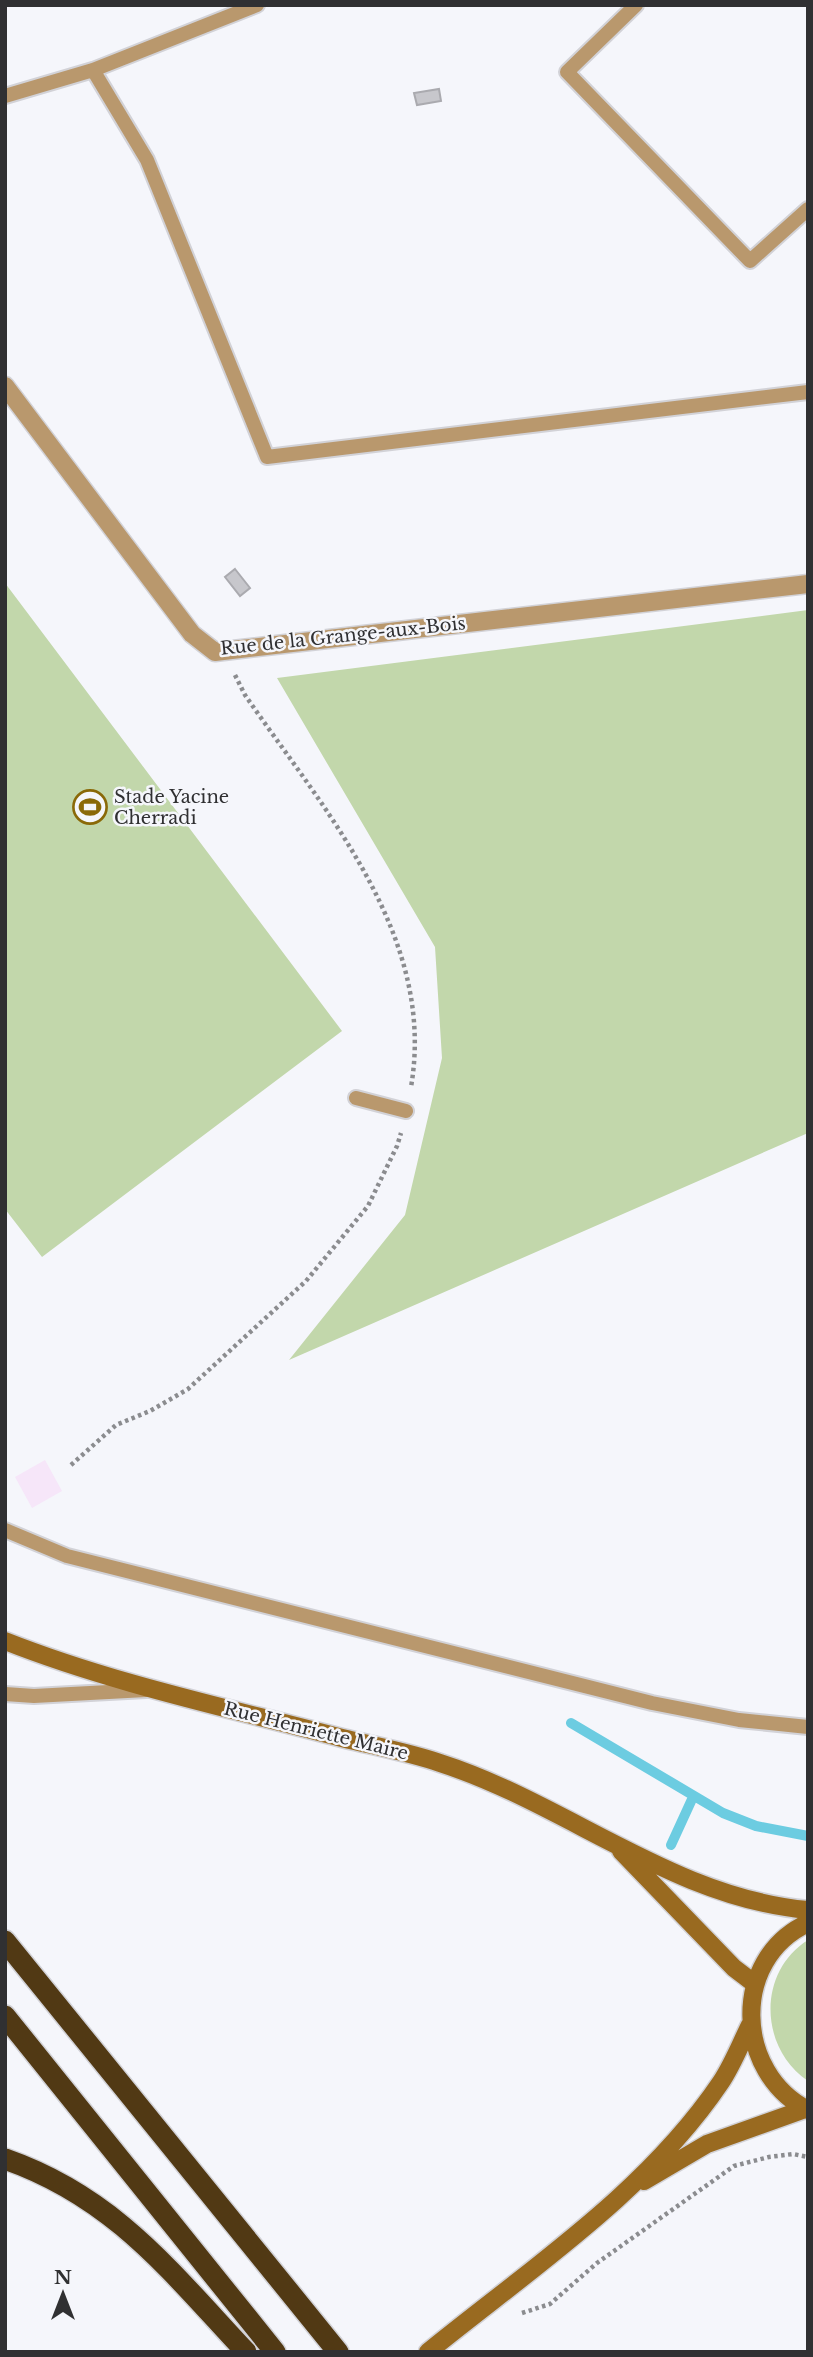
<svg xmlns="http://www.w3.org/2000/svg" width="813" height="2357" viewBox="0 0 813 2357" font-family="'Libre Baskerville',serif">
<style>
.industrial{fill:#f6e6f9}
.green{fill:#c2d7ab}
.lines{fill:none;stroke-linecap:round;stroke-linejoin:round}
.stream{stroke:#6ccce1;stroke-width:10}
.building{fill:#c7c7cc;stroke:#aaaaaf;stroke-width:2}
.lane-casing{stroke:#d2d2d7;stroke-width:18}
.street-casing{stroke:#d2d2d7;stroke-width:21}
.secondary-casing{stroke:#d2d2d7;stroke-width:21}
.highway-casing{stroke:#d2d2d7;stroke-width:24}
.path{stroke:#8b8c8f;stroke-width:4.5;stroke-dasharray:3.5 3.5;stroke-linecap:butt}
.lane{stroke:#b9986d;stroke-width:14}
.street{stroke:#b9986d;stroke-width:18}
.secondary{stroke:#996a20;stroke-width:18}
.highway{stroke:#513914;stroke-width:21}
.labels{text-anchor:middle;stroke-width:5;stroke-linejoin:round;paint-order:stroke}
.street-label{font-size:18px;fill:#303032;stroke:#f5f6fb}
.poi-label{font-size:18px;fill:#303032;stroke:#f5f6fb;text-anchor:start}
</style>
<rect width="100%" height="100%" fill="#f5f6fb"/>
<path class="industrial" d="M45,1460l17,31 -30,17 -17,-31z"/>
<path class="green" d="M5,583l337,448 -300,226 -37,-48z
M808,610v523l-519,227 116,-145 37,-157 -7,-111 -158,-269z
M808,1940v141c-49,-33 -51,-109 0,-141z"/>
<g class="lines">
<path class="stream" d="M571,1723l152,90 33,13 52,10
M671,1845l22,-48"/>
</g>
<path class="building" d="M439,89l2,12 -24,4 -3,-12z
M235,569l15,19 -10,8 -15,-19z"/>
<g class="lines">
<g class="lane-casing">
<path id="lane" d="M636,5l-69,67 183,189 58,-52
M93,70l54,90 120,297 541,-65
M5,96l88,-26 164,-65
M356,1098l50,13
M5,1530l62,26 585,147 87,17 69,7
M5,1694l29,2 112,-6"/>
</g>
<g class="street-casing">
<path id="street" d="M5,386l187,248 23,18 593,-68"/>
</g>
<g class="secondary-casing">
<path id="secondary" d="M5,1641c109,43 224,67 337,97 32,8 66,14 98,25 125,40 233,135 368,147
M621,1851l113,117 21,16
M808,1923c-78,36 -73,150 0,187
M644,2181l63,-37 98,-35
M428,2352c102,-83 219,-160 293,-270 12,-18 20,-39 29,-57"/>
</g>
<g class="highway-casing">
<path id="highway" d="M5,1941l333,411
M5,2016l270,336
M5,2159c109,38 165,112 241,193"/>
</g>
<path class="path" d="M235,675l10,20c79,115 192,241 166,392
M71,1465l45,-40 34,-14 38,-22 118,-108 62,-75 29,-60 4,-13
M522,2313l28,-9 47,-41 137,-97 35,-9 24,-3 15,3"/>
<use href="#lane" class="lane"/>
<use href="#street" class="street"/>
<use href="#secondary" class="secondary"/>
<use href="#highway" class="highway"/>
</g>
<defs>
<g id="stadium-ring" transform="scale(1.75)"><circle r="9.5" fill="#f5f6fb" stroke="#8a6908" stroke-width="1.5"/><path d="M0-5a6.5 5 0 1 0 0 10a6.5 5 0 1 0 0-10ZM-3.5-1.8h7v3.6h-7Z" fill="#8a6908"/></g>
</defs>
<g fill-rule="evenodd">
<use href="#stadium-ring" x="90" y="807"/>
</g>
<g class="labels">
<g class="street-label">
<text transform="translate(343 636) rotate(-6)" y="6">Rue de la Grange-aux-Bois</text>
<text transform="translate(316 1731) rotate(14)" y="6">Rue Henriette Maire</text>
</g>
<g class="poi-label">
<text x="114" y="803">Stade Yacine<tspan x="114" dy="21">Cherradi</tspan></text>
</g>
</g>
<rect width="813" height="2357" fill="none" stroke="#303032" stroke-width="14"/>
<g transform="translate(63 2294)" stroke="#f5f6fb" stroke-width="5" paint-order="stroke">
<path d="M0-5L12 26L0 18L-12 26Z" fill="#303032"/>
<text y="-10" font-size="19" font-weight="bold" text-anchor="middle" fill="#303032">N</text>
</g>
</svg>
